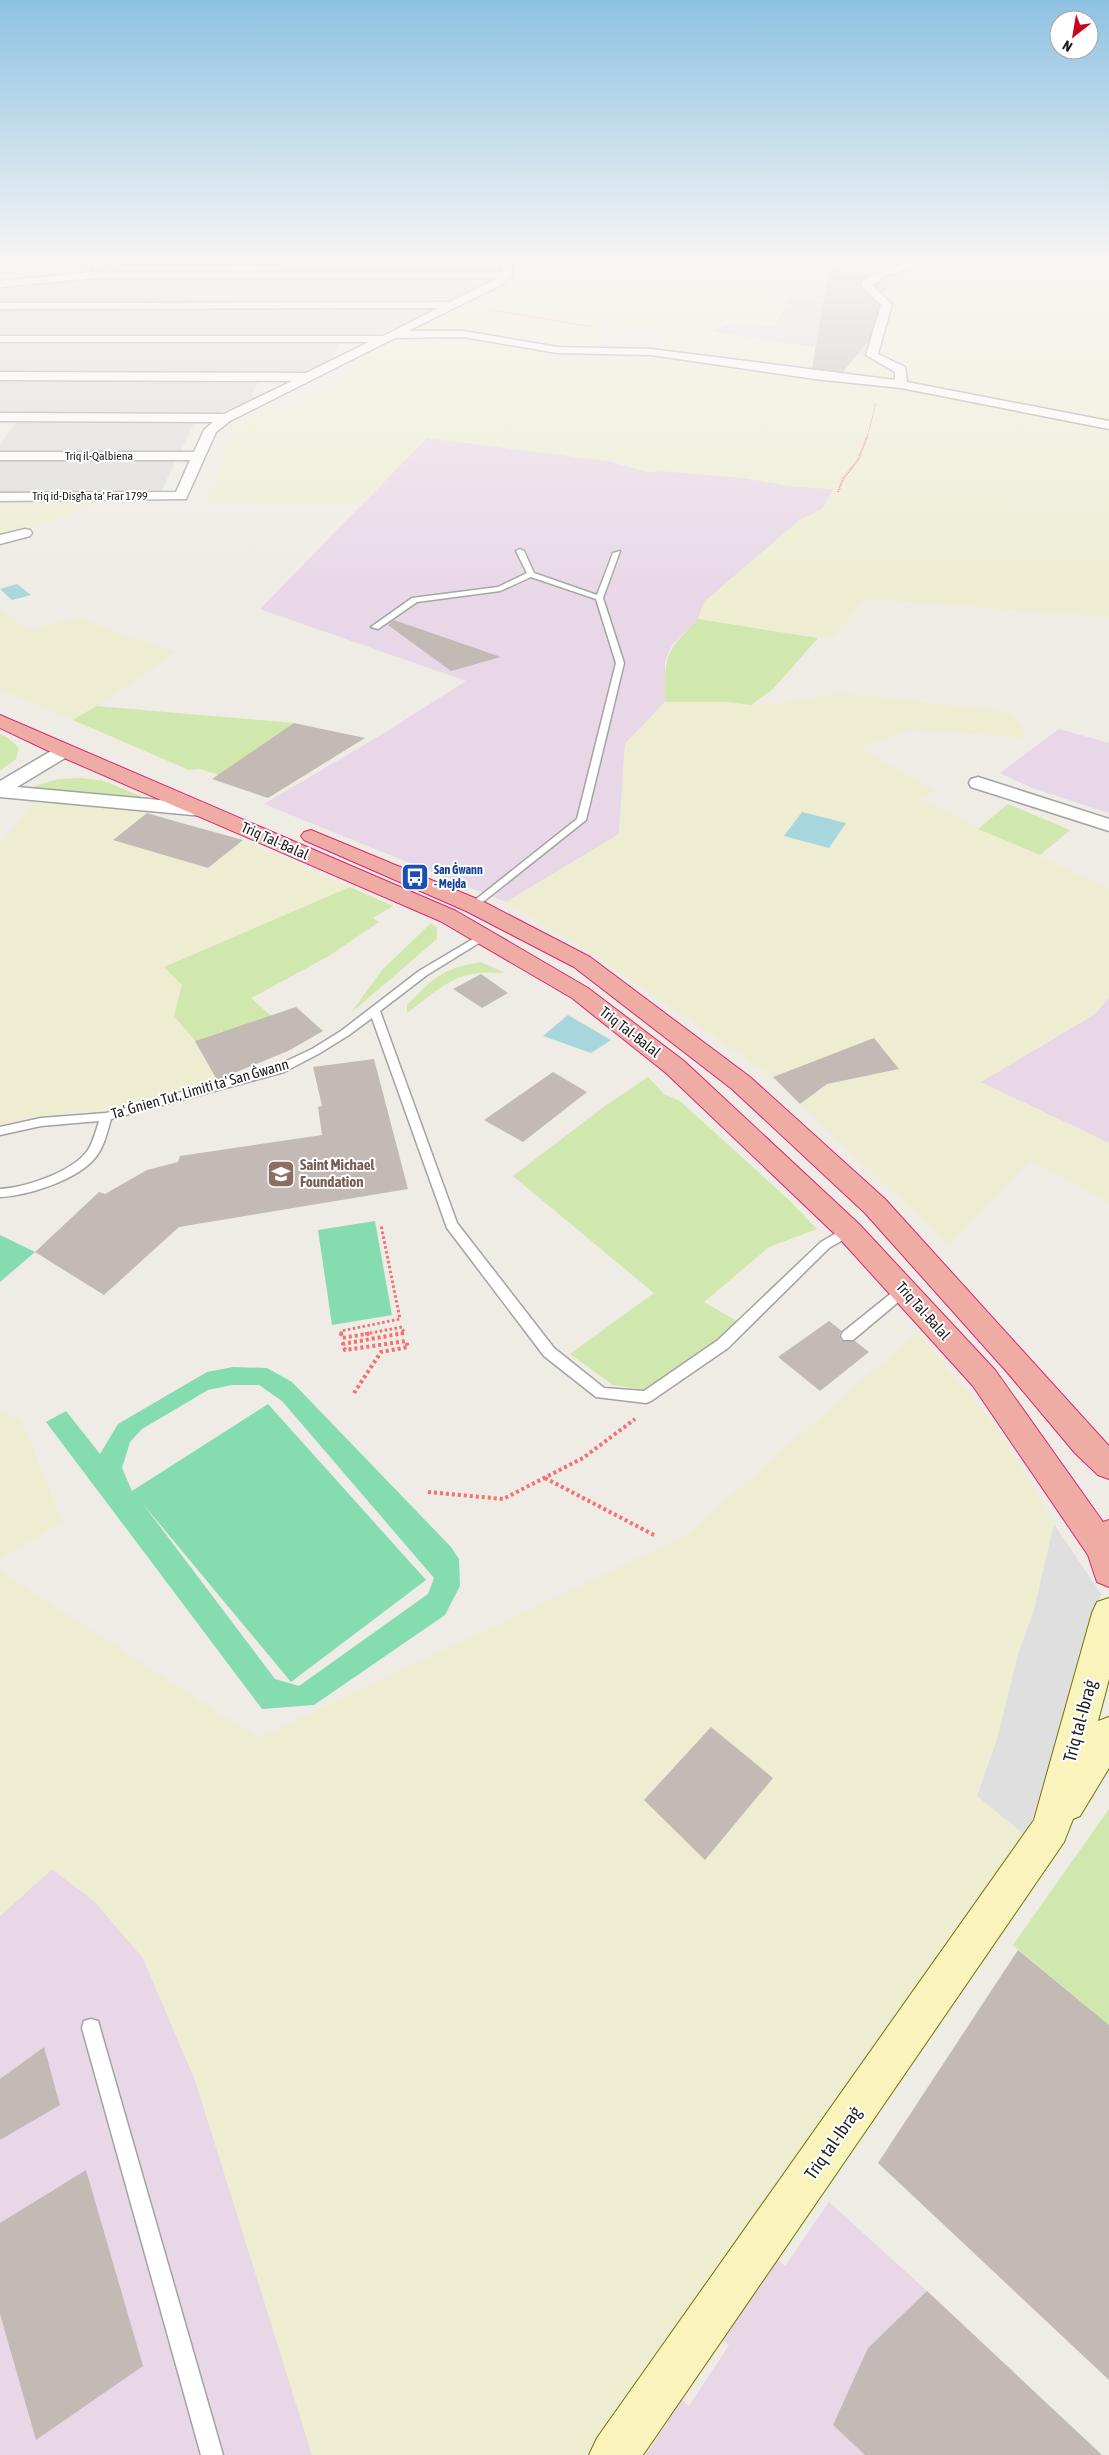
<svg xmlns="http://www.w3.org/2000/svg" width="1109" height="2455" viewBox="0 0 1109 2455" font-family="'Asap Condensed',sans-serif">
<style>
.residential{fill:#dddcdc}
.industrial{fill:#e8d7e7}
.farmland{fill:#eeedd1}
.grass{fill:#d0e8ad}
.park{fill:#c5f8c4}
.pitch{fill:#85dcb1;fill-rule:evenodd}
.parking{fill:#dfdfdf}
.water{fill:#a7d6dc}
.building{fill:#c4bab5}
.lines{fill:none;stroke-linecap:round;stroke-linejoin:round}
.service-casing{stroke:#a3a3a3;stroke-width:3}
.minor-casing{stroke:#a3a3a3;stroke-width:3}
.secondary-casing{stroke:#747408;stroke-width:2}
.trunk-casing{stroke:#d62977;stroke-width:2}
.path-far3{stroke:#f67070;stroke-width:1;stroke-dasharray:1 1;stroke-linecap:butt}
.path-far2{stroke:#f67070;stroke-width:2;stroke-dasharray:1 1;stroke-linecap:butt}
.path-far1{stroke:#f67070;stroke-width:3;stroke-dasharray:2.5 2.5;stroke-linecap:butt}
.path{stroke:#f67070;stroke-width:4;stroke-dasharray:3 3;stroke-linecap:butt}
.service{fill:#fff;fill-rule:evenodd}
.minor{fill:#fff;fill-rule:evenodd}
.secondary{fill:#f8f4bb;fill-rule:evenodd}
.trunk{fill:#efaca4;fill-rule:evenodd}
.labels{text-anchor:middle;stroke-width:4;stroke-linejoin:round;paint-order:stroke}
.far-street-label{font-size:12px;fill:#1f1f1f;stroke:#fff}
.far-transit-label{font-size:12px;font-weight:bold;fill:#164399;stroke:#fff;text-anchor:start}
.street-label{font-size:15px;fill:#1f1f1f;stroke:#fff}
.education-label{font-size:15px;font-weight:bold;fill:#785e54;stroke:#fff;text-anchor:start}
.near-street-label{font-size:18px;fill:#1f1f1f;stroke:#fff}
</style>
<rect width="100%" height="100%" fill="#efebe5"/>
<path class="residential" d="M281,263h216l-1,7h-25l2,20 -92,44 -41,2 -7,25 -26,12h-44l-13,27 -56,23 -35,73 -159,-2v-49l22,-32h-22v-124l90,-11 185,1z
M790,298l91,13 -16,45 -154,-25 19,-7 45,1z"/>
<path class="industrial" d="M427,438l182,23 39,11 14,-1 83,7 44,8 46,3 -6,13 -7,7 -22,11 -96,82 -6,17 -26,26 -7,16v41l-40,42 -6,90 -113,68 -242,-98 122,-72 80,-51 -206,-72z
M1059,729l50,14v70l-77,-25 -32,-15z
M1109,997v146l-129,-61 115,-68z
M52,1869l42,32 49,57 52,122 68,214 49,161h-312v-539z
M829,2202l98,89 175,164h-456l36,-55 7,6 40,-61 -7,-6 55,-80 8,7z"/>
<path class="farmland" d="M87,263h104l-107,11z
M515,263h245l8,6 37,6 -10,5 -37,6 32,12 -15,27 -45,-1 -18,7 161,26 18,-52 -17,-24 47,-18h188v160l-207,-41 -252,-33 21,-9 -18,-4 5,-3 -61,-9 2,24h-33l-83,-14 -76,-1 75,-38 41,-9 -12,-7z
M470,336l81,15 129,7 224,29 205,42v188l-242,-18 -37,40 -132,-20 6,-17 96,-82 22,-11 12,-20 -45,-3 -44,-8 -83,-7 -14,1 -39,-11 -182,-23 -64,65h-156l27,-74 11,-8 27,-11 12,-2 29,-17h7l10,-9 25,-15v-5l50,-25z
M0,502h96l-56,25 -40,10z
M0,607l29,24 50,-14 44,19 51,15 -27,22 -74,47 -73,-31z
M841,693l170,19 18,26 -118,-9 -51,19 75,43 -18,7 192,91v108l-14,17 -114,68 128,61v59l-80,-42 -80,86 -176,-169 -191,-130 -76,-45 113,-68 6,-90 40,-42h63l23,3 36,-2z
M34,801l113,12 -34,27 95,28 35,-28 107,47 -186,80 19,18 -9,32 21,24 22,39 -108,29 -88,10 -21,7v-285h3z
M917,1332l84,101 53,91 -18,81 -18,48 -20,83 -21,60 50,41 -439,618h-276l-117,-375 -52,-122 -49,-57 -42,-32 -52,47v-345l258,167 427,-202z
M0,1412l21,7 41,102 -62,39z"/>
<path class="grass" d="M0,263h87l-3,11 -61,5h-23z
M698,619l120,19 -45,51 -22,16 -23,-3h-63c0,-48 -1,-48 33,-83z
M96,706l198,17 -75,52 -19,-6 -11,1 -116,-50z
M0,734l8,4 11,10 -3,11 -16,12z
M82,778l22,3 41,17 2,3 -119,-13 30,-9z
M1008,804l62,26 -30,25 -62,-26z
M350,887l43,19 -20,12 6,4 -52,35 -76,41 35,31 -47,21 -16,-19 -28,10 -21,-25 8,-31 -18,-18z
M431,923l6,5v11l-86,74 31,-43z
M481,962l24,11c-50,-4 -60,12 -98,40v-8c27,-27 35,-37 74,-43z
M648,1077l16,17 16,7 109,99 28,29 -48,18 -65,55 33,19 -17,20 -72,49 -35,-5 -43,-31 84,-61 -141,-117 92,-70z
M1109,1809v216l-96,-80z"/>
<path class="park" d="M261,263l-2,10 -66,-1v-1z"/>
<path class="pitch" d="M375,1221l17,94 -60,10 -14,-95z
M0,1235l35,17 -35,30z
M233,1367l34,1 25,14 159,165 8,12 1,27 -15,29 -131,90 -52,4 -216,-287 20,-11 34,43 18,-30 89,-52zM232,1385h27l23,16 152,177 -6,16 -129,92 -24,-7 -132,-175 148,178 135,-102 -158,-176 -136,87 -10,-23 8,-26 12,-13 66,-39z"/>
<path class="parking" d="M1054,1524l47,70 -74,243 -50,-41 21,-60 20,-82 16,-44z"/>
<path class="water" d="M17,584l14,11 -19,5 -12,-11z
M802,812l44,11 -17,25 -45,-12z
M568,1015l43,25 -20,13 -48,-17z"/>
<path class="building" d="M829,269l40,6 -10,10 20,21 -10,34 -26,32 -31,-4z
M885,278h4l-4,16 -10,-9z
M394,620l107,37 -50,14 -63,-46z
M294,723l71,15 -97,60 -56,-19z
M147,813l38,11 58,16 -35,28 -95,-28z
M481,974l27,19 -26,15 -29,-19z
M296,1007l27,24 -35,20 -71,29 -22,-39z
M874,1038l25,31 -72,15 -27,20 -27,-27z
M374,1059l34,130 -229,38 -75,68 -69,-43 64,-60 6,2 42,-24 31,-8 2,-6 142,-21 -4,-28 4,-1 -9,-39z
M553,1072l34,20 -64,50 -39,-22z
M829,1321l13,10 -3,4 2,6h14l14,11 -49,39 -42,-34z
M711,1727l62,51 -68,82 -61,-60z
M1018,1950l91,75v355l-231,-217z
M44,2047l16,58 -60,35v-61z
M86,2170l57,196 -107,74 -36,-126v-91z
M927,2291l175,164h-237l-32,-30 35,-77z"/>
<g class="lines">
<g class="service-casing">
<path id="service" d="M88,263h4l-4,13 -2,1 -2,-1z
M520,549l4,2 10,22 63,22 16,-42 7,-2 -17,47 21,65 -38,157 -112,89 -4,-1v-4l107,-85 39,-156 -20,-64 -65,-22 -31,14 -83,11 -39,27 -7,-2 41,-29 86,-11 29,-14 -11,-22z
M483,933l4,1v4l-60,37 -47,36 77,212 97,125 50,40 40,3 74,-51 103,-98 24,-14h8l2,3 -2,3 -24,14 -101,100 -77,53 -5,2 -50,-6 -52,-41 -97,-128 -75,-210 -23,17 -29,18 -36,19 -173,47c-4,14 -7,28 -16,39 -18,22 -68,38 -95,39v-8c24,-1 73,-17 88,-39 5,-8 8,-19 11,-29l-58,5 -41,9v-8l41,-9 65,-5 170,-47 36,-17 29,-18 78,-60z
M904,1285l5,2 2,3 -2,3 -56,47h-10l-2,-4 2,-4 56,-45z
M91,2019l7,2 2,7 123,427h-22l-119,-427 2,-7z"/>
</g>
<g class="minor-casing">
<path id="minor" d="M502,263h10v12l-11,10 -93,46h56l93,16 94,2 244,31v-8l-29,-17 15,-50 -20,-20c14,-16 39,-22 60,-22l-1,2 -35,11 -13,9 20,19 -14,50 27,13 2,15 202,39v8l-208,-41 -86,-9 -164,-24 -94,-2 -93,-16 -69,1 -165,83 -14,11 -30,67 -186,2v-8l176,-1 14,-32h-190v-8h194l10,-22 9,-8 -213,-1v-8l224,1 68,-33 -292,-1v-8l306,1 63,-31h-369v-6h383l55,-28 -438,1v-6l450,-1 47,-24h-401l-96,9v-6l114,-11 4,2h384z
M25,529l5,1 2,3 -2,3 -30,8v-9z
M64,746l6,1 3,4 -3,4 -53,32 186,17 7,2 3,4 -3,4 -7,2 -203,-19v-16l58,-34z
M978,777l131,42v12l-138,-44 -2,-4 2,-4z"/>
</g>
<g class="secondary-casing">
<path id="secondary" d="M1109,1598v81l-11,42 11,-4v51l-29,48 -7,3 -9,23 -421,613h-54l8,-17 437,-618 58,-207 5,-11z"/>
</g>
<g class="trunk-casing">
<path id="trunk" d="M0,715l456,196 132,77 96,73 175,163 136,146 108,152 6,-2v67l-12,-5 -9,-27 -115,-169 -134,-148 -173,-165 -94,-75 -132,-77 -383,-166 -57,-27z
M311,830l171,71 108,56 160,120 135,122 224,247v33l-11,-4 -23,-22 -68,-81 -142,-159 -133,-124 -158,-122 -108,-56 -162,-71 -3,-4 3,-4z"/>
</g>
<path class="path-far3" d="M492,310l101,17
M867,438l9,-35"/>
<path class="path-far2" d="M838,492l5,-13 15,-19 9,-23"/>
<path class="path-far1" d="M341,1334v-3l59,-12 -19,-94
M365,1334l37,-7 2,6 -5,1"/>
<path class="path" d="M341,1333l1,5 30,-5
M354,1393l27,-41 27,-5 -2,-6 -61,9 -2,-6 61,-11
M545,1478l109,57
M428,1492l75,7 80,-41 52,-39"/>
<use href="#service" class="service"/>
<use href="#minor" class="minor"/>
<use href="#secondary" class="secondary"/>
<use href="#trunk" class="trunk"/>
</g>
<linearGradient id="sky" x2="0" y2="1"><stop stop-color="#8ec2e3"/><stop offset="0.43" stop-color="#f8f6f3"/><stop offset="1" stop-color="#f8f6f3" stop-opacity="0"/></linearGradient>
<rect width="1109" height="606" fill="url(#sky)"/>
<defs>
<g id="bus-square" transform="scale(1.4375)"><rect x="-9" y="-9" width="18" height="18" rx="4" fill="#1a4fb4" stroke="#fff"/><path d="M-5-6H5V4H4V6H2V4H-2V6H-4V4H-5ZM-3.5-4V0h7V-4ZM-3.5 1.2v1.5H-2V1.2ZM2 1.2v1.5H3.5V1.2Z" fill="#fff"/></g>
<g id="school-square" transform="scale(1.4375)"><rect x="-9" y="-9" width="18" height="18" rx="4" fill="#8d6e63" stroke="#fff"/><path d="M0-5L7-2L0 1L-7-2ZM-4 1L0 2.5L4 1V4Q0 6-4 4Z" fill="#fff"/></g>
</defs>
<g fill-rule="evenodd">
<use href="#bus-square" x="415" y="877"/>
<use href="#school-square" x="281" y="1174"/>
</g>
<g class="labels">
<g class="far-street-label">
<text x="99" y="460">Triq il-Qalbiena</text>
<text x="90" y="500">Triq id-Disgħa ta' Frar 1799</text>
</g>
<g class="far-transit-label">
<text x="434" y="874">San Ġwann<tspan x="434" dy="14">- Mejda</tspan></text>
</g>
<g class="street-label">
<text transform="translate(275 841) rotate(24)" y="5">Triq Tal-Balal</text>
<text transform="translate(630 1032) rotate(38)" y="5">Triq Tal-Balal</text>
<text transform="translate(200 1089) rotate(-16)" y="5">Ta' Ġnien Tut, Limiti ta' San Ġwann</text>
<text transform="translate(923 1311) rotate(48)" y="5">Triq Tal-Balal</text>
</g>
<g class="education-label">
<text x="300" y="1170">Saint Michael<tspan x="300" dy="17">Foundation</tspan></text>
</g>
<g class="near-street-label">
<text transform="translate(1080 1721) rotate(-75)" y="6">Triq tal-Ibraġ</text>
<text transform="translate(833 2143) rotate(-55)" y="6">Triq tal-Ibraġ</text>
</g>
</g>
<g transform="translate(1074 35) rotate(211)"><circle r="24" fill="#ffffff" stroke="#a5a5a5"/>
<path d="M0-4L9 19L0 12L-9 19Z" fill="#c8051a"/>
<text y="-8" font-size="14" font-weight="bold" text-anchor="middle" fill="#1f1f1f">N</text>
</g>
</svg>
